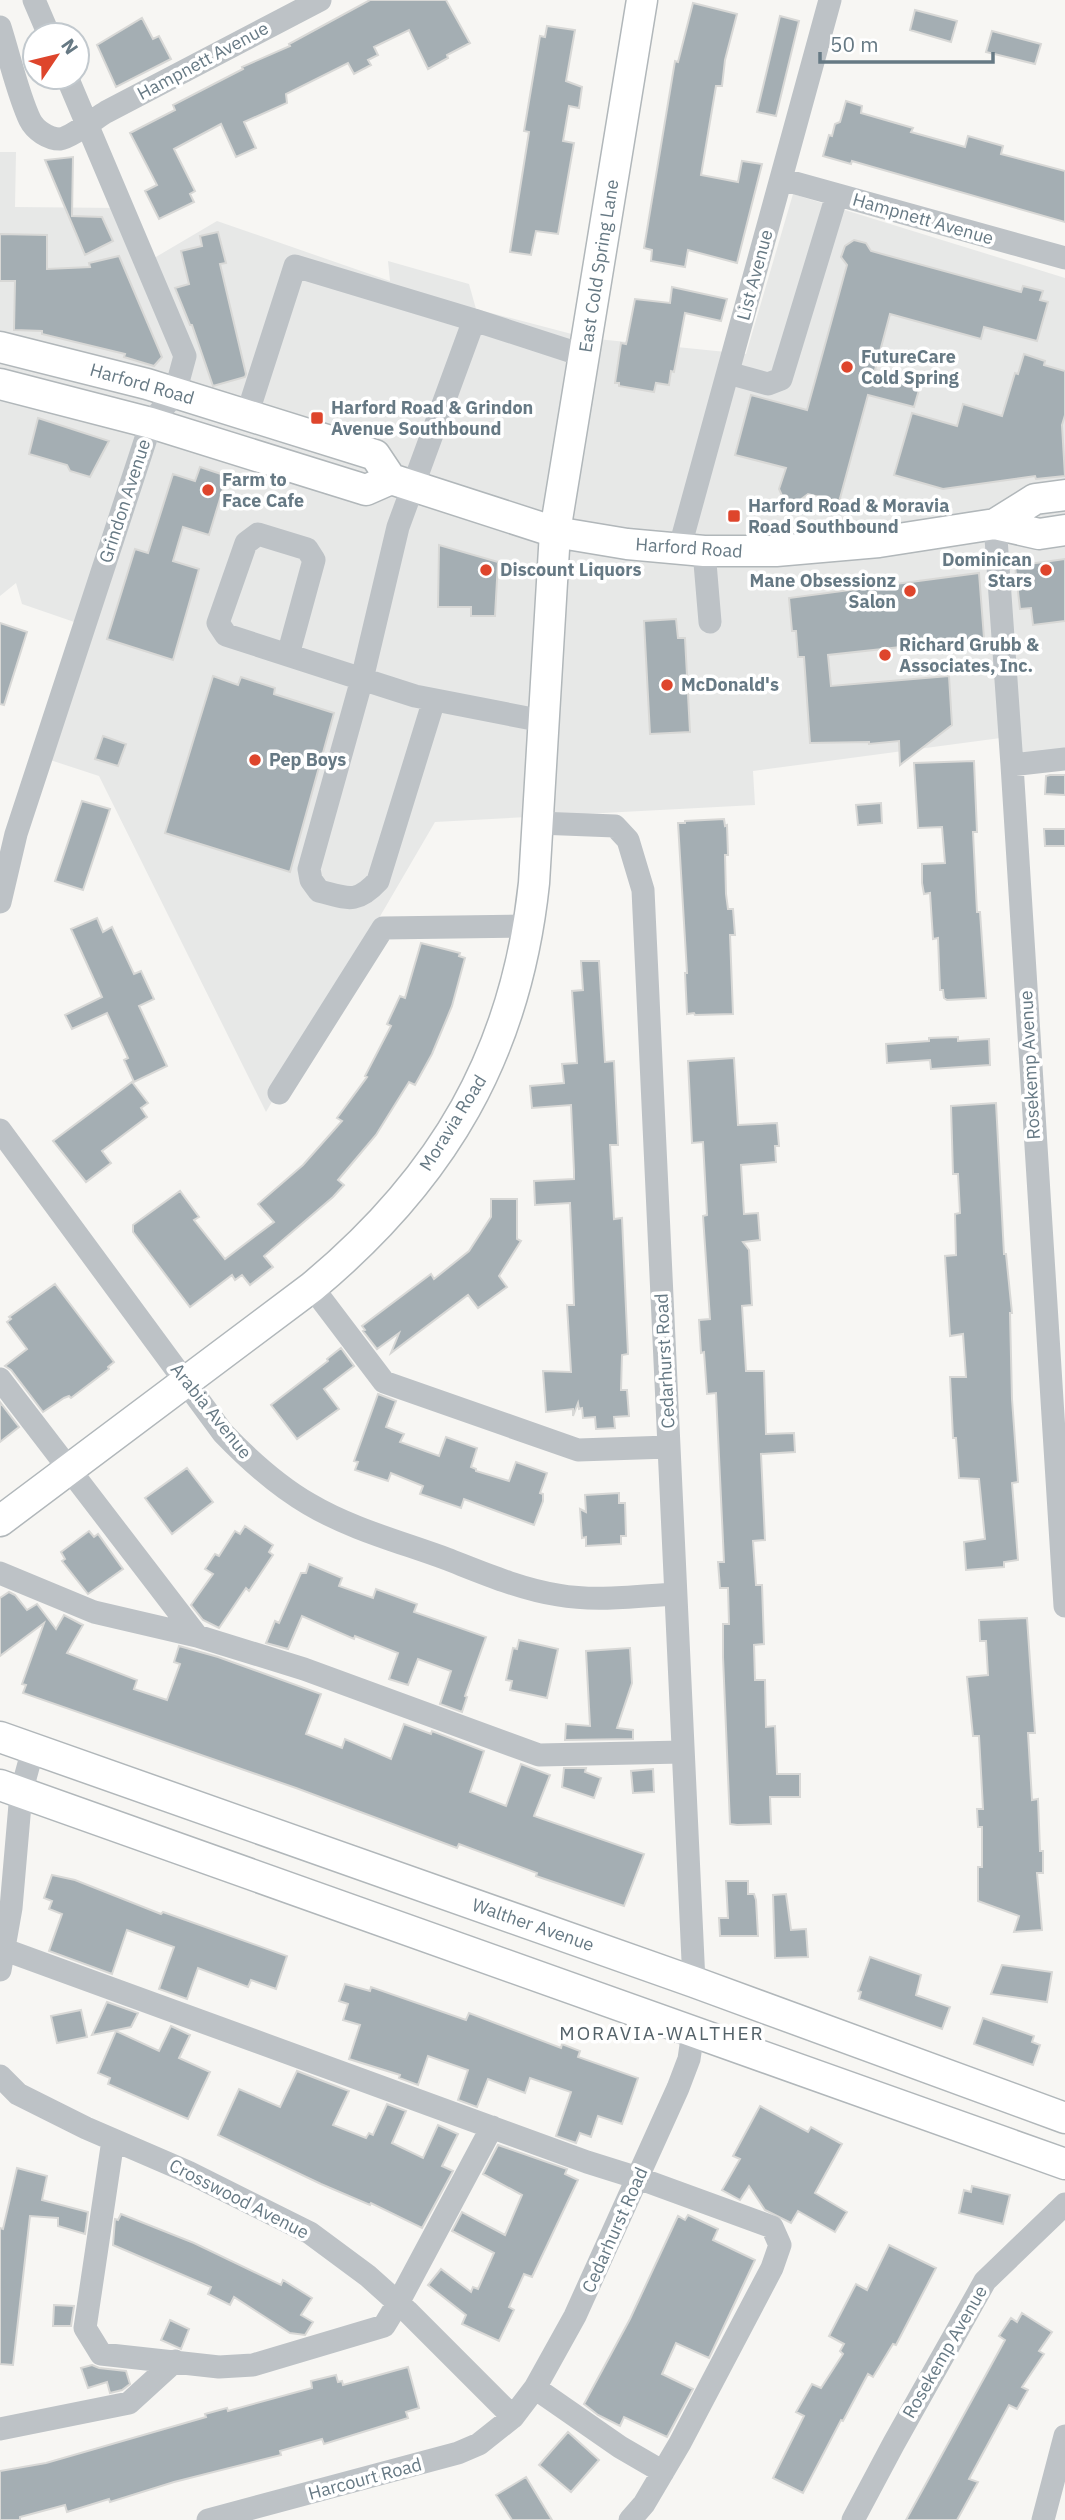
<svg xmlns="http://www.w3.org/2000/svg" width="1065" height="2520" viewBox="0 0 1065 2520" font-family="'IBM Plex Sans',sans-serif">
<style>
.built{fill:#e7e8e7}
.building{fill:#a4aeb3;stroke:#d8d8d6;stroke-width:2}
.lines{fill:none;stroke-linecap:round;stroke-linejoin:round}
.major-casing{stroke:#b1b7ba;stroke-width:33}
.minor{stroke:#bdc2c6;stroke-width:23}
.major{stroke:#fff;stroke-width:30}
.poi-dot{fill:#de452c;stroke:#fff;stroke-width:2.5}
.labels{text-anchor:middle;stroke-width:7;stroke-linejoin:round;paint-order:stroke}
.street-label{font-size:18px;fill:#667984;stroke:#fff}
.poi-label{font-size:18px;font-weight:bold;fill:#667984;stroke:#fff;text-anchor:start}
.neighbourhood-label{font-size:19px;letter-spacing:2px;fill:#546269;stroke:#fff}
</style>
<rect width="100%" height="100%" fill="#f7f6f3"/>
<path class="built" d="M0,152h16l-1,55 105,1 24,56 73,-43 173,60 -2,-20 81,23 7,25 111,29 159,16 47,-160 272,84v482l-55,7 -2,-30 -255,34 2,34 -320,17 -169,290 -167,-336 -58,-19 42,-132 -61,-21 -6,-21 -16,13z"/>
<path class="building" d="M370,0h76l24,43 -23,12 1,3 -20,11 -19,-39 -35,17 4,8 -10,5 3,5 -17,9 -6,-11 -62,31 1,9 -43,19 12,26 -20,9 -15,-33 -47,25 21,42 -5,3 4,8 -35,17 -14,-28 12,-6 -27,-52 45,-23 -2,-5 70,-36 -1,-2 48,-21 -1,-2z
M693,3l44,11 -12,46 -3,26h-6l-15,89 37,7 4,-21 20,3 -25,99 -49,-13 -3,17 -34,-6 1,-11 -8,-2 31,-187 3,1z
M915,10l42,11 -6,21 -41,-12z
M780,16l19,5 -23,95 -19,-4z
M142,18l11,21 6,-3 12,23 -55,28 -19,-42z
M547,26l28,4 -9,51 16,6 -3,21 -10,-2 -6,35 11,2 -16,91 -22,-3 -5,24 -21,-3 19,-120 -5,-1 16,-95 5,1z
M992,31l49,13 -6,20 -49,-12z
M846,101l16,5 -1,7 52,15 -2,4 54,15 3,-11 35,10 -2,8 64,17v51l-213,-61 -1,3 -28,-8 6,-21 3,1 3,-12 5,-2z
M73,157l-1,59 30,1 11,24 -28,14 -40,-95z
M218,232l8,31 -6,1 26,110 -1,3 -32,9 -21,-61h-2l-15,-37 14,-4 -8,-33 21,-5 -2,-10z
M0,234l47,1v34l43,-2 -1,-4 30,-7 43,101 -8,9 -30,-9 1,-3 -83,-20v-3l-28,-1 1,-49h-15z
M854,240l12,3 5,8 150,41 2,-6 20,5 -3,9 8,2 -11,39 -53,-14 -3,12 -91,-25 -15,56 46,13 -7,24 -46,-12 -29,107 -31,-8 -12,9 -12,-3 -5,-11 7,-21 -51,-13 16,-60 56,15 40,-145 -6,-8 4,-11z
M672,287l55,12 -6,22 -36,-8 -11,59 -3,-1 -2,14 -13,-2 -2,9 -35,-6v-3h-4l6,-40 5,1 1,-4 8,-41 35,4z
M1024,354l21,7 -1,4 21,6v44l-3,10 3,51 -29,3 -1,-3 -92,13 -49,-14 18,-62 45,13 6,-22 39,12 13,-43 3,1z
M38,418l71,23 -19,36 -20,-6 -3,-6 -38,-11z
M200,467l27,9 -18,59 -26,-8 -10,34 26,8 -26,91 -66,-21 28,-90 13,4 25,-79 22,7z
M439,545l59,17 -3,54h-24v-9h-33z
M1065,559v62l-32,4 -2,-17 -11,1 -5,-43z
M979,573l5,65 -156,17 3,31 118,-10 3,49 -52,40 -1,-24 -30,3v-2l-59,1 -6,-86h-6l-2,-26h-4l-3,-33z
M676,619l2,19h7l5,94 -40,2 -6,-113z
M0,623l27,9 -23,73 -4,-1z
M213,676l25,9 3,-8 34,11 -1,6 60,19 -44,159 -125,-39z
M103,736l23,8 -8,22 -23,-7z
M974,761l3,71h-4l4,80h3l6,86 -39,2 -3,-2 -1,-8h-3l-2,-52 -5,1 -3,-46 -6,1 -2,-11v-19l23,-1 -3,-36 -24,1 -4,-65z
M1050,775h15v20l-20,-1 1,-18z
M82,801l28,8 -27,81 -28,-9z
M881,803l1,20 -24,2 -2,-20z
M724,819l1,7 2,-1 1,30h-3l1,39 2,15h5l2,26h-5l3,79 -38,1 -1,-2 -7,1 -2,-41h2l-9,-150h7v-2z
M1044,829h21v17h-20z
M97,918l6,14 9,-5 22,47 7,-3 13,28 -15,7 28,60 -33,16 -10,-22 4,-2 -21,-45 -35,16 -7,-14 37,-18 -31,-68z
M421,943l39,10 -1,3 6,2 -13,48 -20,48 -17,31 -6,-3 -33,53 -38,45 6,5 -11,12 -69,59 9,11 -23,18 -8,-10 -7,5 -3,-5 -42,32 -57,-75v-7l47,-34 19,26 -5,3 31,39 49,-37 -16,-18 45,-39 39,-44 -5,-3 30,-41 -2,-1 26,-50 -4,-2 13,-28 5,2z
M581,961h18l6,101 9,-1 4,84h-8l4,74 8,-1 6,136 -6,1 -1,35h6l2,26 -15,1 1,11 -19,1 -1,-12 -12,1 -1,-10 -3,1 -1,-6 -5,13v-7l-27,3 -3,-41 28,1 -4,-67h7l-2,-56 -2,-46 -35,2 -1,-24 40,-2v-8l-3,-66 -39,3 -2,-22 34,-3 -2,-19 15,-1 -5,-72 11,-1z
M958,1037v4l31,-2 1,26 -59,4 -1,-9 -43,3 -1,-19 43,-3v-3z
M734,1058l4,67 39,-2 2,23h-4l1,16 -35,3 3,49 14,-1 2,27 -17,2 6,8 3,55 -10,1 4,65h18l2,63 28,-1 1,19 -34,2 4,86 -12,1 3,44h6l2,59 -10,1 1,35h10l1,47 9,-1 2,48h23v23h-30l1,27 -34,1 -7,-1 -7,-167v-33h6l-1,-36h-8l-2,-26h6l-8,-169 -9,1 -3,-42 -3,1 -2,-33 11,-1 -7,-103 4,-1 -4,-73 -11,1 -4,-82z
M132,1082l16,21 -7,5 6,9 -45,34 9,12 -25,19 -33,-41z
M996,1103l8,151h2l6,59h-2l2,86 6,83 -6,1 6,77 -14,2v5l-38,3 -2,-28 21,-3 -6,-60 -20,-1 -3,-40h-3l-3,-61h16l-3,-43 -13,2 -5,-80 11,-1 -1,-41 5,-1 -2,-39h-5l-2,-68z
M491,1199h26v40l4,2 -22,35 8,11 -29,21 -10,-13 -77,58 8,-20 -22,16 -14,-18 2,-1 -3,-4 69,-52 3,5 35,-28 22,-34z
M55,1284l59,78 -6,5 1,2 -38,29 -2,-2 -5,2 -21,14 -32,-42 -6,-4 22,-17 -20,-27 4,-3 -2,-2z
M341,1348l13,18 -30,23 15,20 -42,30 -26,-34 57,-44 -1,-2z
M378,1394l18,7 -10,26 18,7 -4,8 39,14 7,-19 31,11 -6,19 5,2v2l33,10 7,-19 31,11 -7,20 3,1v7l-9,24 -70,-26 -3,9 -32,-11 -9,-3 3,-8 -32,-13 -3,8 -33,-11 3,-8 -4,-1z
M0,1402l19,25 -19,15z
M187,1468l26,34 -41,32 -27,-36z
M619,1493v10h6l1,33h-5v8l-35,2v-9l-4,1 -2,-29 6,3 -1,-17z
M245,1526l28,19 -4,7 4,3 -24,36 -3,-3 -27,40 -16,-8 -12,-15 22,-31 -8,-5 10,-15 4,2 16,-25 5,3z
M89,1531l5,6 4,-3 25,35 -35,25 -26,-33 3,-2 -4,-7z
M309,1564l33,14 -3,8 34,12 3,-9 41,15 -3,8 72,25 -21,59 2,1 -5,15 -22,-8 11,-33 -33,-12 -10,26 -19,-6 9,-26 -43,-17 -1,3 -52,-23 -14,33 -22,-6 9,-22 4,2 22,-50h5z
M9,1592l6,3 12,15 10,-6 19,25 8,-14 19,10 -16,28 70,27 -3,9 33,11 13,-36 -6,-2 5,-16 39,11 103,37 -15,40 36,14 3,-9 46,20 13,-35 27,10 1,-3 52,20 -14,41 36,14 15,-42 29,11 -16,41 110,38 -20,52 -88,-30 1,-3 -78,-29 -2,4 -161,-60 -273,-95 3,-8 -4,-1 22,-61 -44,33v-58z
M1027,1618l8,115h-7l4,67 6,-1 2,52h3v22h-6l5,57 -28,2 5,-16 -41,-15v-34h4v-40h-4l-1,-18h6l-4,-73h-6l-6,-59 21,-2 -2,-34h-6l-1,-21z
M519,1640l39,9 -11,49 -37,-8 2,-9 -6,-1 7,-32 4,1z
M630,1648l2,35 -15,45 16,2v9l-68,1 1,-16 24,2 -4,-75z
M564,1768h22l-1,4 16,6 -7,20 -32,-11z
M653,1769l1,23 -21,1 -2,-22z
M52,1875l23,5 86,34 2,-2 124,44 -11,33 -25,-9 -3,7 -50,-19 -11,31 -28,-10 15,-42 -47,-17 -15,44 -63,-23 13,-37 -13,-5 3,-8 -8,-3z
M726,1881h22v13h6l2,6 2,36h-38l-1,-18h9z
M786,1894l5,36 15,-1 2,28 -33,1 -2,-63z
M870,1957l51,18 -5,20 34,12 -8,22 -83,-30 2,-7 -3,-1z
M1002,1965l50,7 -5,30 -56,-8z
M345,1984l25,7 1,-4 95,33 3,-7 92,35 1,-4 18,7 -2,6 60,21 -16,46 -24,-8 -7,21 -11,-4 -4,10 -20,-7 15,-44 -41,-14 -5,15 -37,-14 -11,28 -19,-7 10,-30 -40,-14 -10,29 -19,-7 1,-3 -51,-16 11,-34 -17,-5 5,-16 -9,-3z
M107,2002l31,11 -7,14 -39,8z
M81,2010l6,27 -30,6 -6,-27z
M983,2018l51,18 -2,6 8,3 -7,20 -59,-21z
M171,2026l19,9 -11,23 31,14 -22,47 -80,-35 2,-6 -12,-5 18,-42 43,20z
M297,2071l52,20 -16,34 33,13 3,-5 4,2 14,-31 19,7 -14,32 31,15 15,-33 20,9 -16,32 11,5 -31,57 -51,-25 -1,2 -49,-21 -103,-49 21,-46 41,18z
M760,2106l48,26 3,-5 31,17 -27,49 32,19 -12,20 -37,-21 -7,12 -26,-13 -16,-24 -9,14 -18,-10 18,-31 -7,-3z
M498,2145l69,24 -2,5 13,6 -46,97 -8,-3 -15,33 5,3 -15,31 -37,-17 4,-9 -38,-30 13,-16 30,23 2,-5 5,2 16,-36 -42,-22 10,-19 43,23 17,-40 -39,-21z
M17,2168l30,8 -5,24 46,12 -3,22 -27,-8v-8l-28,-2 -17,149 -13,-1v-136l3,1z
M972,2186l38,9 -7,29 -44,-11 5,-23 7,2z
M121,2214l73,29 87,42 2,-5 29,18 -11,17 12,7 -8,13 -15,-2 -56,-36 -4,8 -22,-11 3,-7 -98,-42 2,-26 3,1z
M688,2215l30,14 -5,11 42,20 -46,98 -33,-15 -14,31 31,15 -26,48 -43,-20 -4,9 -22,-11 -14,-11 46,-85 48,-103 7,4z
M889,2245l47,23 -40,77 -3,-1 -20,33 -5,-3 -25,47 -2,-1 -38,73 -30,-15 31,-62 -8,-4 16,-28 9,4 22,-34 -3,-3 4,-7 -15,-8 27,-52 11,6z
M54,2305l20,1 -3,20h-18z
M1022,2313l30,19 -13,19 5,3 -22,33 6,3 -11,19 -8,-4 -40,74 9,3 -21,38h-51l99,-180 -6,-4 12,-18 6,4z
M170,2320l19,9 -8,20 -20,-9z
M92,2365l7,3 27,3 4,13 -8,6 -12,3 -3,-11 -19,6 -7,-20z
M408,2367l11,41 -13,4 2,6 -84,26 -2,-5 -42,12 1,4 -107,27 -64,20 -1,-3 -42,13 -2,-7 -45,12v3h-20v-49l46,-8 160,-46 -1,-3 22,-6 1,3 7,-2 77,-21 -1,-7 25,-6 2,7 4,-1 1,4z
M568,2432l31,28 -28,32 -32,-27z
M526,2477l26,43h-40l-16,-25z"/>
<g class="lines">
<g class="major-casing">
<path id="major" d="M0,347l147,37 228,71 16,24 164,53 72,12 77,7h72l103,-9 116,-18 44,10 26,-4
M0,384l151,39 215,67 25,-11
M995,524l40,-25 30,-4
M0,1521l312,-234c131,-109 204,-233 222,-404l21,-351 87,-532
M0,1737l694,245 371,136
M0,1785l1065,379"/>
</g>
<path class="minor" d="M34,0l15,35
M0,27c9,28 18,68 30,93 5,10 18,19 30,19 10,-1 36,-21 46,-27l214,-112
M781,179l284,79
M728,373l40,11 13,-5 56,-184
M247,415l48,-149 179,54
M995,524l17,241 53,841
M679,550l151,-550
M704,551l6,71
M288,655l26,-95 -7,-11 -49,-15 -12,9 -28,80 8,12 136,44 -53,190 2,11 8,11c28,7 37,14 59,-10l56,-181
M543,721l-128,-25 -53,-17 36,-152 76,-207 111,36
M1012,765l53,-6
M538,823l77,3 13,14 15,50 51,1092
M0,902l16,-68 135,-411 24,-30 10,-37 -118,-279
M279,1093l104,-165 147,-2
M0,1130l223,303c26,27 53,52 86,71 42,25 92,38 138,55 36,14 73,30 111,36 39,7 79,1 117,-1
M312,1287l72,95 194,68 91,-3
M0,1379l197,257
M0,1573l94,39 103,24 107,33 235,86 144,-3
M0,1948l587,214 51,16 134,49 8,18 -8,23 -92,175 -36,61 -14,16
M0,1970l11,-62 10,-115 12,-44
M0,2076l18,18 68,34 102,44 122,61 58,43 39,35 106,106
M113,2140l-28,188 16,26 118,13 34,-2 131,-39 14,-23 94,-176
M535,2388l85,59 43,25
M0,2429l129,-26 46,-42
M208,2520l250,-67 21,-9 34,-27 22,-29 40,-72 103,-228 11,-29 4,-27
M853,2520l41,-77 91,-162 80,-77
M1043,2520l22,-84"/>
<use href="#major" class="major"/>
</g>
<g class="poi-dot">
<circle cx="847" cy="367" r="7"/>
<rect x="310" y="411" width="14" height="14" rx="3.5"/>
<circle cx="208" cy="490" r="7"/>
<rect x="727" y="509" width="14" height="14" rx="3.5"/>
<circle cx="486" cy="570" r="7"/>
<circle cx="1046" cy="570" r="7"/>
<circle cx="910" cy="591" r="7"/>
<circle cx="885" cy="655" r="7"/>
<circle cx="667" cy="685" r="7"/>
<circle cx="255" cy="760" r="7"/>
</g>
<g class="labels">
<g class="street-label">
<text transform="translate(203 61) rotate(-28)" y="6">Hampnett Avenue</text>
<text transform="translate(923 219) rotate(16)" y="6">Hampnett Avenue</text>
<text transform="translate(599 266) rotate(-81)" y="6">East Cold Spring Lane</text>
<text transform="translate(755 275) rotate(-75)" y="6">List Avenue</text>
<text transform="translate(142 384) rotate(16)" y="6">Harford Road</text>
<text transform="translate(125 501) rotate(-72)" y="6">Grindon Avenue</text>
<text transform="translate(689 548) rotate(4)" y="6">Harford Road</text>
<text transform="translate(1030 1065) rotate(-93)" y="6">Rosekemp Avenue</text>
<text transform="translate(453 1123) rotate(-58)" y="6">Moravia Road</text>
<text transform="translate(665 1361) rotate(-93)" y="6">Cedarhurst Road</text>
<text transform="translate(211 1411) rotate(51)" y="6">Arabia Avenue</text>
<text transform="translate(533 1925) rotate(19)" y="6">Walther Avenue</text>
<text transform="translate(239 2199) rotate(27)" y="6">Crosswood Avenue</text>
<text transform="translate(615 2230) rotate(-66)" y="6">Cedarhurst Road</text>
<text transform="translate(945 2352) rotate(-60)" y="6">Rosekemp Avenue</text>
<text transform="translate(365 2479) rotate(-15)" y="6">Harcourt Road</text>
</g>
<g class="poi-label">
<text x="861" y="363">FutureCare<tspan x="861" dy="21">Cold Spring</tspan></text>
<text x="331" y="414">Harford Road &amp; Grindon<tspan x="331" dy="21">Avenue Southbound</tspan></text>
<text x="222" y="486">Farm to<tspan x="222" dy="21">Face Cafe</tspan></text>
<text x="748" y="512">Harford Road &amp; Moravia<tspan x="748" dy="21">Road Southbound</tspan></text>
<text x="1032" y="566" text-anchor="end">Dominican<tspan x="1032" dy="21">Stars</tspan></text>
<text x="500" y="576">Discount Liquors</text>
<text x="896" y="587" text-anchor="end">Mane Obsessionz<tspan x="896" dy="21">Salon</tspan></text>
<text x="899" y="651">Richard Grubb &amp;<tspan x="899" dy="21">Associates, Inc.</tspan></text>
<text x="681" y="691">McDonald's</text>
<text x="269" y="766">Pep Boys</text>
</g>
<g class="neighbourhood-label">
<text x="662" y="2040">MORAVIA-WALTHER</text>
</g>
</g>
<g transform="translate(56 56) rotate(55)"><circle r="33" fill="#ffffff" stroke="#c2c9ce" stroke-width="2"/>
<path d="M0-5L12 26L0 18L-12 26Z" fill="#de452c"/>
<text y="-10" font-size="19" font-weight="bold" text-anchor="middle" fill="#667984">N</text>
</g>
<path d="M820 52v10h173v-10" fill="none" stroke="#667984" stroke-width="3.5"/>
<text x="830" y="52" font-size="21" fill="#667984" stroke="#ffffff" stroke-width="5" paint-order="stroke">50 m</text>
</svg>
